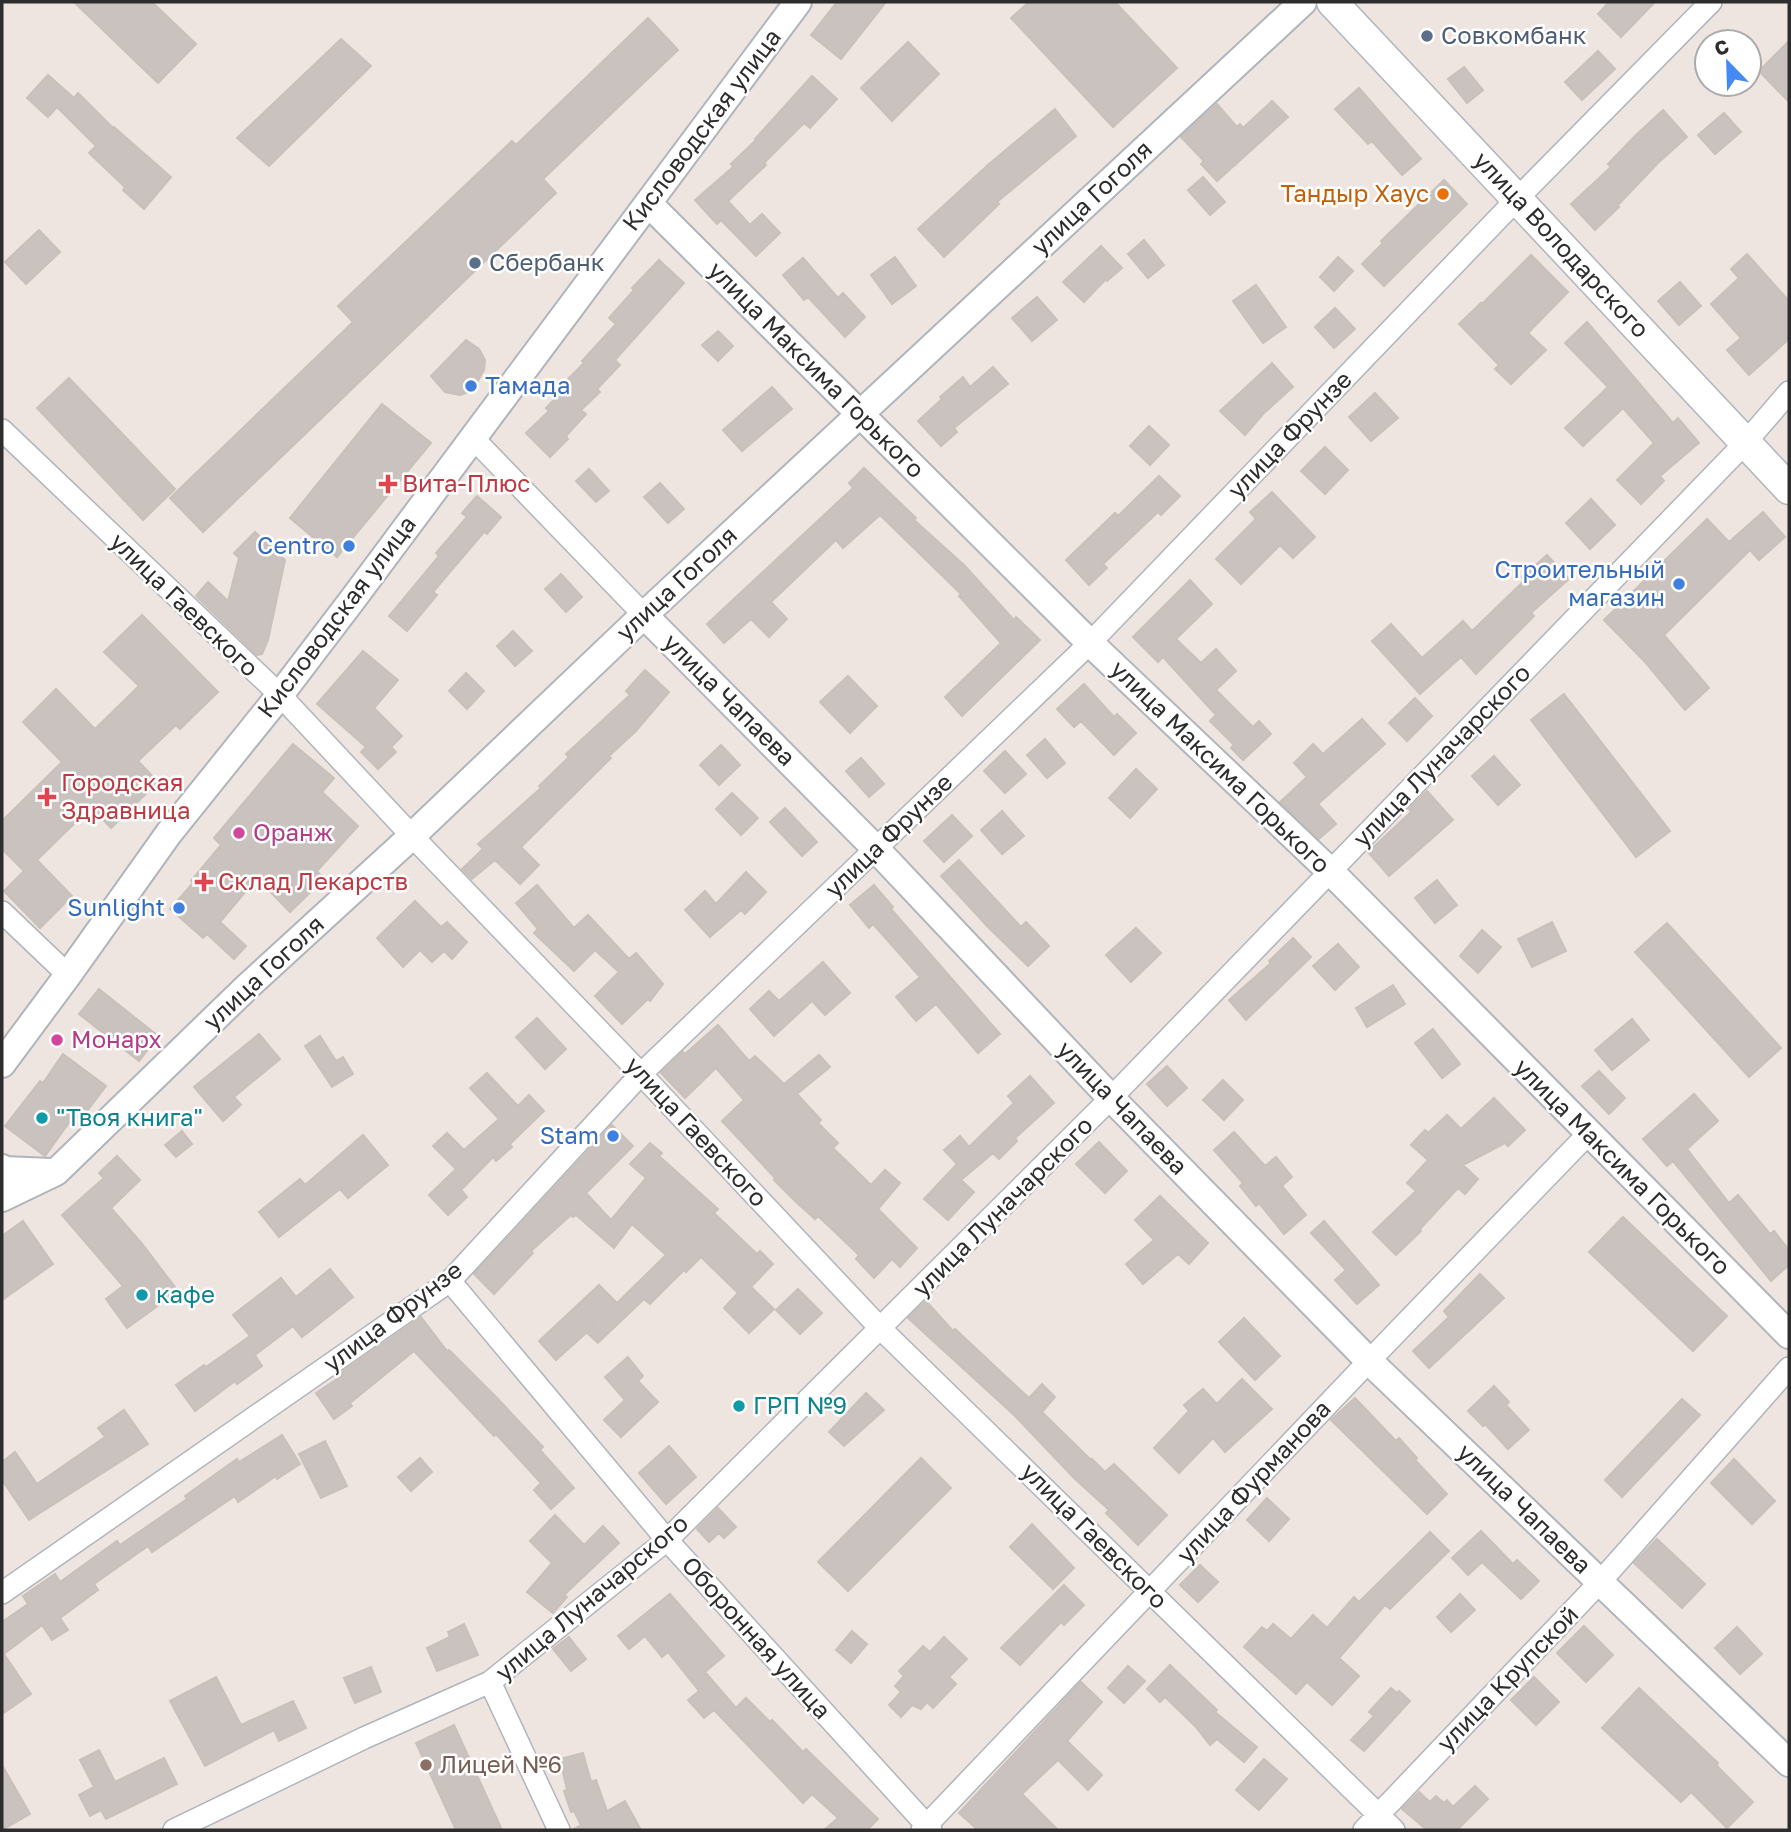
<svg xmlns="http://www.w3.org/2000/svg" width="1791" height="1832" viewBox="0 0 1791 1832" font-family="'Golos Text',sans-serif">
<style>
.building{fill:#c9c2bf;stroke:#c9c0b9;stroke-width:2}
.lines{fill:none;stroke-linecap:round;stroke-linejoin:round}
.minor-casing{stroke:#b0b5bc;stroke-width:24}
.tertiary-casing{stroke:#b0b5bc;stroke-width:30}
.secondary-casing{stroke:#b0b5bc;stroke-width:33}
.minor{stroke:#fff;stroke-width:21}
.tertiary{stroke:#fff;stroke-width:26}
.secondary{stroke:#fff;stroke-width:30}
.service-dot{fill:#5c6f8a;stroke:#fff;stroke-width:2.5}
.food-dot{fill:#e8710a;stroke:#fff;stroke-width:2.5}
.shop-dot{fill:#3f7fe0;stroke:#fff;stroke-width:2.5}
.health-dot{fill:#e0444e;stroke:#fff;stroke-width:2.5}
.hotel-dot{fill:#d1479c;stroke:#fff;stroke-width:2.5}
.culture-dot{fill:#0f9aa8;stroke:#fff;stroke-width:2.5}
.education-dot{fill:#8d6e63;stroke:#fff;stroke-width:2.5}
.labels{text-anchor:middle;stroke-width:5;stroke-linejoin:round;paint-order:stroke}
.service-label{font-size:24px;fill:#4e5e75;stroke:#fff;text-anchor:start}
.street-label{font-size:24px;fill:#2d2d2d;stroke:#fff}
.food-label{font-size:24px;fill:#c56008;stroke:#fff;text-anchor:end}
.shop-label{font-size:24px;fill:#366cbe;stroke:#fff;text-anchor:end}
.health-label{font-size:24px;fill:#be3a42;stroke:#fff;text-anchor:start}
.hotel-label{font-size:24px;fill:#b23c85;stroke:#fff;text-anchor:start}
.culture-label{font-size:24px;fill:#0d838f;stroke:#fff;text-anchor:start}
.education-label{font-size:24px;fill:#785e54;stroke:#fff;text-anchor:start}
</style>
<rect width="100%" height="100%" fill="#eee5e0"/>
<path class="building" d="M74,2h78l44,42 -38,39z
M837,2h49l-45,57 -30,-24z
M1029,2h86l62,66 -64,59 -102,-109z
M1609,2h46l-34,35 -23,-23z
M648,18l30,32 -135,129 13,14 -353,339 -33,-34 183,-176 -15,-16 174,-165 4,4z
M341,39l30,27 -102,100 -32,-28z
M1789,41v61l-30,-31z
M908,42l31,32 -47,47 -31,-33z
M1598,51l17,18 -33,31 -17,-18z
M1464,67l19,23 -16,13 -19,-24z
M48,75l26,23 4,-5 35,35 1,-1 57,50 -27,32 -21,-19 2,-3 -36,-34 7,-7 -39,-39 -9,10 -21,-19z
M812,76l25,23 -27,29 -6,-5 -40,40 2,2 -38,36 22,24 12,-11 18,19 -24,23 -35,-36 -4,4 -22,-24 38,-33 -2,-3 25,-24 -1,-1z
M1359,88l62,71 -19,16 -30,-34 -4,3 -33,-35z
M1272,101l16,16 -71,64 -16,-17 3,-3 -23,-24 36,-33 20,23 3,-3 3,4z
M1055,109l21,27 -79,66 2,2 -55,53 -26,-28 71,-65z
M1663,110l24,27 -29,26 -41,43 2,1 -24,23 -24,-26 40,-37 -3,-3 26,-27z
M1724,113l17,19 -26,22 -17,-19z
M1203,177l22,25 -15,13 -22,-25z
M1444,180l23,24 -83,82 -22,-22 21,-21 -2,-2z
M39,230l21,22 -34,32 -21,-22z
M1144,240l20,25 -16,13 -20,-24z
M1101,246l21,22 -15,13 -1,-2 -22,23 -21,-20z
M1747,254l42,47v38l-40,36 -22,-25 14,-12 -30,-34 28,-26 -8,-9z
M1531,255l37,37 -40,41 18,17 -35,34 -16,-15 4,-4 -40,-41 22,-21 1,1z
M895,257l21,29 -24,18 -21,-29z
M1338,257l15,14 -19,20 -14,-14z
M803,258l35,40 5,-5 22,24 -20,20 -37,-40 -4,3 -21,-25z
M659,260l25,23 -69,77 5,5 -23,24 3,3 -19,18 5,4 -20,22 2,3 -18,18 -24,-24 23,-22 -3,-3 20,-21 -3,-3 21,-21 -2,-2 34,-37 -7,-6 25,-28 -2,-2z
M1680,282l21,24 -22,19 -21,-24z
M1256,285l30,42 -23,16 -30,-42z
M1037,297l20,23 -25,21 -20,-23z
M1335,308l20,21 -21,19 -19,-21z
M1587,322l86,101 5,-5 21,25 -39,33 4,5 -23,23 -24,-24 37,-37 -31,-35 -40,38 -18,-18 43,-41 -43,-44z
M718,331l15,15 -15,15 -16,-16z
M466,340l13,9 6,11 -1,10 -12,21 -12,4 -15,-3 -14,-16z
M1272,363l21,24 -29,26 -19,22 -25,-24z
M993,367l15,17 -54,44 3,4 -16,14 -23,-25 24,-22 -2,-2 23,-20 7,10z
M69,378l106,111 -32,31 -106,-112z
M772,387l20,22 -50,42 -19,-21z
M1375,393l23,25 -27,23 -22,-24z
M382,404l49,39 -94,114 -47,-39z
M1149,426l20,19 -19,20 -20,-19z
M1325,447l23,23 -23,24 -24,-23z
M864,468l52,50 -2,2 51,46 49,54 2,-3 24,23 -78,76 -17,-19 56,-54 -42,-47 2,-2 -81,-79 -37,33 -7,-8 -65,62 16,17 -18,18 -18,-18 -27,24 -17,-19 146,-136 -4,-5z
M589,469l20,22 -13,11 -20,-21z
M1159,476l21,20 -19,19 -3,-3 -55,52 4,4 -18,17 -23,-25 49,-47 3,3z
M660,483l24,26 -16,14 -24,-26z
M1272,492l43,45 -22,21 -13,-13 -39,39 -25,-25 40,-40 -6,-7z
M477,496l24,21 -14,17 -3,-2 -51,60 4,3 -30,36 -18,-15 50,-60 -3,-3 31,-36 -5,-4z
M1591,499l24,26 -25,24 -24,-26z
M1763,512l22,25 -26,23 -9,-10 -86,85 45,53 -24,22 -39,-47 -42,-43 103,-101 22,23z
M255,532l30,28 -17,80 -6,14 -5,1 -61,-59 12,-14 20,19 11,-43 -5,-5z
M1547,555l22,24 -38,34 3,3 -58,58 -15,-17 -41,37 -48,-53 19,-17 31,34 41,-37 9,10 53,-51 -3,-3z
M561,574l21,23 -16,15 -21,-23z
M1190,580l22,24 -36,35 25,24 15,-14 20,22 -20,19 37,37 6,-6 12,13 -28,26 -12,-12 3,-3 -24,-24 6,-6 -53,-58 -5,5 -25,-25z
M142,615l76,77 -38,37 -4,-4 -38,36 20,21 -47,46 -20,-21 -54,53 35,36 -32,32 -36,-37 20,-20 -22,-22v-28l60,-59 -39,-40 33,-33 39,40 44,-43 -35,-34z
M513,631l19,20 -17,15 -18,-20z
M363,651l35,29 -24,28 28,28 -11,11 5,5 -18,17 -17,-17 5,-5 -49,-43z
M645,670l24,22 -33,39 -27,25 2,2 -90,89 18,18 -19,19 -25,-24 -23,19 -10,-10 21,-20 -5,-5 63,-56 -2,-2 30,-29 -3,-3 64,-59 -4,-4z
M466,673l18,18 -17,18 -18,-18z
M848,676l29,30 -27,27 -30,-31z
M1084,684l30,33 3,-3 19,19 -22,22 -33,-34 -7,6 -17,-18z
M1564,694l106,137 -34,26 -105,-137z
M1415,698l17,18 -25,25 -18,-18z
M1362,719l23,25 -67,60 18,20 -17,15 -39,-37 27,-25 -13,-14 19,-19 10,10z
M1045,739l20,24 -18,15 -20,-23z
M293,744l41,34 -12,14 36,34 -41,45 7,8 -34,33 -33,-34 -37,44 26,24 -12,13 -27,-25 -4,4 -33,-29 23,-26 -2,-2 30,-36 -7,-7z
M721,745l19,20 -21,20 -19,-20z
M1005,751l21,23 -21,19 -21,-22z
M1494,756l26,29 -22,20 -26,-29z
M861,758l23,26 -15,13 -23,-26z
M1136,769l21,20 -27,29 -21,-20z
M1427,791l26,29 -64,56 -21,-24 43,-40 -2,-3z
M732,793l26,25 -17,17 -25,-26z
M785,808l32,34 -15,14 -32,-34z
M1002,811l22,25 -22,18 -21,-24z
M952,815l20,21 -28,26 -20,-21z
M959,860l62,67 5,-5 23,24 -21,20 -40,-39 -47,-51z
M746,872l20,20 -21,22 -4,-4 -31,27 -25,-27 20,-19 11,13z
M1437,880l20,25 -22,18 -20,-25z
M537,885l37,43 14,-13 41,44 7,-6 27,31 -13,17 -2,-2 -26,25 -27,-28 24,-24 -24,-22 -21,21 -40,-38 4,-4 -22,-26z
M874,885l19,22 -2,2 109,125 -22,19 -42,-49 -20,17 -20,-24 24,-20 -47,-53 -4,4 -19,-23z
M415,901l26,26 6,-5 20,20 -15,17 -8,-8 -12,11 -12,-12 -17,17 -26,-29z
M1552,922l14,29 -34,16 -14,-28z
M1667,923l114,125 -32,29 -114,-125z
M1136,928l25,25 -30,29 -25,-27z
M1482,930l19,17 -23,26 -18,-17z
M1293,938l18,19 -65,63 -17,-20 42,-37 -2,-2z
M1338,944l21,23 -24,23 -22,-24z
M823,962l27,31 -25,22 -13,-14 -38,35 -24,-27 19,-18 10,10z
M1393,985l12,19 -38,23 -11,-19z
M99,989l59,47 -19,25 -60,-47z
M537,1018l29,31 -21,20 -29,-32z
M1632,1019l17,21 -37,30 -17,-20z
M718,1025l31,36 6,-5 29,28 35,-29 11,12 -33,27 24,26 -3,3 20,20 -5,5 38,37 14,-15 15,13 -22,26 39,39 -17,19 -8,-8 -18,19 -18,-19 3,-4 -41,-39 -3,3 -19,-17 -22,-22 2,-1 -54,-58 22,-21 -28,-32 -31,30 -24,-25 22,-21 2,2z
M1433,1029l27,35 -18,14 -27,-35z
M259,1034l21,25 -46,38 7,8 -18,16 -29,-34z
M320,1036l16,25 7,-4 10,17 -21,13 -27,-41z
M63,1054l43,32 -19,25 -6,-5 -36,50 -40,-30 35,-45 3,2z
M1167,1066l20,22 -20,18 -20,-22z
M1599,1071l26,27 -16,16 -27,-28z
M487,1073l31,33 11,-11 15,16 -34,33 2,3 -16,14 -3,-4 -32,33 6,7 -19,18 -19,-20 27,-26 -23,-23 14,-13 17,17 35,-31 -29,-31z
M1030,1076l24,27 -39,35 2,3 -18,18 -6,-6 -32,27 13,12 -26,28 -24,-21 33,-35 -13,-14 16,-14 9,11 45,-44 -6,-7z
M1223,1080l20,20 -19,20 -21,-20z
M1694,1094l24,27 -31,28 42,54 9,-8 32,39 4,-3 15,19v15l-18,16 -98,-120 -6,5 -24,-27z
M1494,1098l31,32 -17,16 -3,-3 -42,22 15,14 -13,15 -7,-6 -38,41 1,2 -25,24 -23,-23 43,-41 -9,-8 21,-23 -17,-15 14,-15 3,3 19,-18 14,14z
M612,1125l21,21 -47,47 25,27 35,-42 -16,-14 20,-21 12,10 -3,3 59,53 -4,4 43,41 3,-3 13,13 -22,23 23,22 -25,24 -25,-25 14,-15 -37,-36 -15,15 -2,-2 -34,34 -6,-5 -46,44 -11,-10 8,-8 -39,35 -17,-19 60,-56 18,18 49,-48 -34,-31 -18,24 -38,-33 -3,2 -2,-2 -40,36 2,2 -39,41 -20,-20z
M182,1131l10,13 -16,13 -11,-12z
M1234,1132l31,34 11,-9 16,20 -10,9 24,29 -22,19 -25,-31 -3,3 -16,-20 3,-3 -29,-33z
M363,1135l25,30 -40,33 -8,-9 -61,48 -20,-25 41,-33 5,6z
M1099,1142l28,29 -22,22 -29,-29z
M117,1156l23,24 -29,28 32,37 35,46 -51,37 -21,-29 17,-13 -61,-71 42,-37 -5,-5z
M1160,1196l48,47 -19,21 -11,-10 -35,30 -17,-20 28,-24 -19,-20z
M1623,1217l104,99 -34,35 -104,-99z
M23,1221l30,43 -51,36v-64z
M1324,1221l55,64 -22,19 -22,-24 11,-10 -35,-37z
M330,1269l23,28 -51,40 -9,-11 -38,29 7,11 -25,18 -2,-3 -40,30 -19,-26 28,-20 2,2 44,-31 -17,-21 48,-37 15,19z
M1480,1274l24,24 -75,70 -16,-17 36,-34 -5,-6z
M798,1289l24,24 -22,21 -24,-24z
M926,1301l27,30 2,-2 74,69 13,-14 13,13 -13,15 49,48 1,-1 13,13 9,-8 53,51 -29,30 -32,-32 3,-3 -35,-32 -60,-63 -106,-97z
M421,1317l26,34 2,-1 49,49 45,48 -3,3 34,38 -23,21 -17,-19 7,-7 -45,-49 -2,2 -80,-85 -64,52 2,3 -18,13 -18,-26 27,-18 -2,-2z
M1244,1318l36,38 -25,24 -36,-38z
M628,1357l15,19 -5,5 20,21 -37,35 -17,-17 21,-20 -20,-23z
M1242,1379l30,30 -47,43 -12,-14 -34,35 -25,-25 35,-37 -5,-6 19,-16 14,15z
M1494,1386l15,16 -3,3 23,25 -21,19 -23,-25 -2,2 -15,-15z
M866,1393l18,17 -40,36 -15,-14z
M1355,1398l41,43 3,-3 18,20 -2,2 32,34 -20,20 -96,-94z
M1682,1399l18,16 -78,82 -17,-17z
M124,1410l24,34 -119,76 -27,-40v-18l13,-10 22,32 68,-47 -7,-9z
M282,1435l18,29 -23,15 -1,-3 -38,26 -3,-6 -83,56 -4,-6 -54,38 4,6 -38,28 8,12 -16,10 -10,-15 -38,29 27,40 -29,20v-92l26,-18 -5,-8 32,-22 5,8 57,-41 3,4 67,-46 -2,-3 52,-37 2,3z
M325,1441l22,45 -26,12 -22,-44z
M669,1446l27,31 -30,27 -27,-31z
M420,1458l12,14 -21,19 -13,-14z
M921,1458l30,30 -103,103 -30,-29z
M1734,1459l41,42 -23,23 -41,-41z
M1267,1498l22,21 -20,22 -22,-21z
M718,1508l18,19 -12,11 -5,-5 -10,9 -12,-13z
M555,1515l29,30 19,-19 16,17 -55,52 3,2 -14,16 -26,-21 25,-29 -22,-22z
M1032,1524l42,44 -21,21 -43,-42z
M1481,1531l32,33 4,-4 22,21 -18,18 -39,-37 -14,13 -16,-17z
M1430,1532l19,19 -59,58 -5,-4 -46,53 20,18 -27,29 -25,-23 -11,12 -52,-47 18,-20 5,4 6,-7 18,15 22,-24 14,13 27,-31 5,5z
M1657,1539l48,45 -23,24 -48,-45z
M1200,1565l18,17 -20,20 -18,-17z
M1064,1585l20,20 -20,20 -3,-3 -41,43 -19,-17z
M670,1594l54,62 -19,16 31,36 10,-10 24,24 2,-2 31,32 3,-3 72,70 -11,11h-43l14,-12 -26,-24 -9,9 -89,-93 -10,8 -16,-18 11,-9 -31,-39 -6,5 -17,-21 -16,13 -11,-13z
M1460,1594l15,16 -24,22 -14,-15z
M464,1624l14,31 -41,16 -10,-23 23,-11 -2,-5z
M1584,1626l29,29 -27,27 -29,-29z
M1737,1627l25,27 -22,20 -25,-26z
M852,1631l15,13 -16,19 -15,-13z
M569,1637l17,22 -15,12 -18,-22z
M944,1637l23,22 -18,18 7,7 -23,24 -6,-6 -6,7 -9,-4 -11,12 -12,-12 12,-13 -6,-6 9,-10 -5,-5 24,-25 7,6z
M1170,1665l47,45 -2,2 42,35 -13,15 -27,-23 -7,6 -15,-19 -30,-29 -5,5 -13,-13z
M1128,1666l17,15 -21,22 -16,-15z
M371,1667l10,25 -26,11 -11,-25z
M216,1677l25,48 52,-24 13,27 -27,13 -5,-11 -69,36 -35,-65z
M1534,1677l25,25 -23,23 -25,-25z
M1081,1682l21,20 -35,39 35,34 -14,15 -30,-30 -36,34 36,36h-80l-19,-17z
M1391,1688l6,5 2,-2 11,10 -46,50 -13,-11 23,-24 -5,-4z
M1639,1688l79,75 -2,2 37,37 -26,26 -36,-36 -10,10 -79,-74z
M454,1725l48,105h-46l-40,-87z
M99,1750l16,32 49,-24 13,26 -71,35 -5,-9 -11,6 -11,-21 15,-8 -14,-27z
M583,1753l8,29 5,-2 11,31 18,-10 16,29h-69l9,-5 -7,-14 -3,1 -7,-21 3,-1 -7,-31z
M1264,1759l23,20 -28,31 -23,-20z
M2,1765l28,49 -28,16z
M1475,1786l13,13 -31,31h-30l-25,-21 17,-17 11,10 6,-6 8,7 3,-3 6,7z"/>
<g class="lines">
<g class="minor-casing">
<path id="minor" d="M2,430l278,265 132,141 229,238 240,255 513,501
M472,437l172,178
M2,912l66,63
M450,1281l217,259 264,290
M2,1593l448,-312 191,-207 449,-431 427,-444 194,-197
M490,1682l69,148
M174,1830l190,-92 126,-56 177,-142 444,-442 635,-656 43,-50
M922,1830l447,-469 219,-227
M1364,1830l236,-248 189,-214"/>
</g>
<g class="tertiary-casing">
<path id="tertiary" d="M648,203l442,440 240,228 459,464
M644,615l232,234 235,249 258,263 420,402
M2,1064l66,-89 101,-142 111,-138 73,-96 445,-597
M2,1168l2,2 47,2
M2,1198l54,-26 191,-185 165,-151 232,-221 659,-613"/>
</g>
<g class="secondary-casing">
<path id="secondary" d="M1332,2l457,487"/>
</g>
<use href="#minor" class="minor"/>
<use href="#tertiary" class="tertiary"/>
<use href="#secondary" class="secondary"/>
</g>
<g class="service-dot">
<circle cx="1427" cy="36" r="7"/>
<circle cx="475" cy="263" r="7"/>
</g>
<circle class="food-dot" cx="1443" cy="194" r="7"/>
<g class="shop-dot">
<circle cx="471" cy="386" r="7"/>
<circle cx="349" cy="546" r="7"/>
<circle cx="1679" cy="584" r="7"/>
<circle cx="179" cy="908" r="7"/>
<circle cx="613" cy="1136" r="7"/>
</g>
<g class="health-dot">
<path d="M384.5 473.5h7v7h7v7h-7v7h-7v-7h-7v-7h7z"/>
<path d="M43.5 786.5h7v7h7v7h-7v7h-7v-7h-7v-7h7z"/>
<path d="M200.5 871.5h7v7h7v7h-7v7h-7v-7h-7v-7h7z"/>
</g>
<g class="hotel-dot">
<circle cx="239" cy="833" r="7"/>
<circle cx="57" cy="1040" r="7"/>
</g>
<g class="culture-dot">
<circle cx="42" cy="1118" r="7"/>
<circle cx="142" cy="1295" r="7"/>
<circle cx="739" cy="1406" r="7"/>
</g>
<circle class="education-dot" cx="426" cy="1765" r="7"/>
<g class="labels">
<g class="service-label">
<text x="1441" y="44">Совкомбанк</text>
<text x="489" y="271">Сбербанк</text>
</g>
<g class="street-label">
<text transform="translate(702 130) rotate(-53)" y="8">Кисловодская улица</text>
<text transform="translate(1092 198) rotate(-43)" y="8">улица Гоголя</text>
<text transform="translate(1561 245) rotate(47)" y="8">улица Володарского</text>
<text transform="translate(816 370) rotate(45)" y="8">улица Максима Горького</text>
<text transform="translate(1290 435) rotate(-46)" y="8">улица Фрунзе</text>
<text transform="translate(677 584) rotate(-43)" y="8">улица Гоголя</text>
<text transform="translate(184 605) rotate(44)" y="8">улица Гаевского</text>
<text transform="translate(337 617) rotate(-53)" y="8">Кисловодская улица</text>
<text transform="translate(729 700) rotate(45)" y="8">улица Чапаева</text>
<text transform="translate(1442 756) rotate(-46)" y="8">улица Луначарского</text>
<text transform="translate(1220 767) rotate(44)" y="8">улица Максима Горького</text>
<text transform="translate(889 836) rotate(-44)" y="8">улица Фрунзе</text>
<text transform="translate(264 973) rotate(-43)" y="8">улица Гоголя</text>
<text transform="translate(1122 1108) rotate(46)" y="8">улица Чапаева</text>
<text transform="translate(696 1132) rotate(47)" y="8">улица Гаевского</text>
<text transform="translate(1622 1167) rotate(45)" y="8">улица Максима Горького</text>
<text transform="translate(1003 1207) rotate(-45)" y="8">улица Луначарского</text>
<text transform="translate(393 1317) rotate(-37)" y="8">улица Фрунзе</text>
<text transform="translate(1254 1482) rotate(-47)" y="8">улица Фурманова</text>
<text transform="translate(1524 1509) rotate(44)" y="8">улица Чапаева</text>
<text transform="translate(1094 1536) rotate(45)" y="8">улица Гаевского</text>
<text transform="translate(592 1598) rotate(-40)" y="8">улица Луначарского</text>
<text transform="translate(756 1638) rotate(48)" y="8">Оборонная улица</text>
<text transform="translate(1508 1679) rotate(-46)" y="8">улица Крупской</text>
</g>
<g class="food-label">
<text x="1429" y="202">Тандыр Хаус</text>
</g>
<g class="shop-label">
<text x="485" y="394" text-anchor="start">Тамада</text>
<text x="335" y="554">Centro</text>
<text x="1665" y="578">Строительный<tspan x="1665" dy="28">магазин</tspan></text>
<text x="165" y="916">Sunlight</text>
<text x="599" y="1144">Stam</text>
</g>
<g class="health-label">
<text x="402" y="492">Вита-Плюс</text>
<text x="61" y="791">Городская<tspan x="61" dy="28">Здравница</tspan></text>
<text x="218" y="890">Склад Лекарств</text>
</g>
<g class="hotel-label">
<text x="253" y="841">Оранж</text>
<text x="71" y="1048">Монарх</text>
</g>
<g class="culture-label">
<text x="56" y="1126">"Твоя книга"</text>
<text x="156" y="1303">кафе</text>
<text x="753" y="1414">ГРП №9</text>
</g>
<g class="education-label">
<text x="440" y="1773">Лицей №6</text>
</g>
</g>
<rect width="1791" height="1832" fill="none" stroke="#2d2d2d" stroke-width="7"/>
<g transform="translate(1728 63) rotate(337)"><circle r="33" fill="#ffffff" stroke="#ababab" stroke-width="2"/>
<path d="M0-5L12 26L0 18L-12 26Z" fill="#4589f5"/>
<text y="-10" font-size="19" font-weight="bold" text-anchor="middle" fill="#2d2d2d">С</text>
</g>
</svg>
